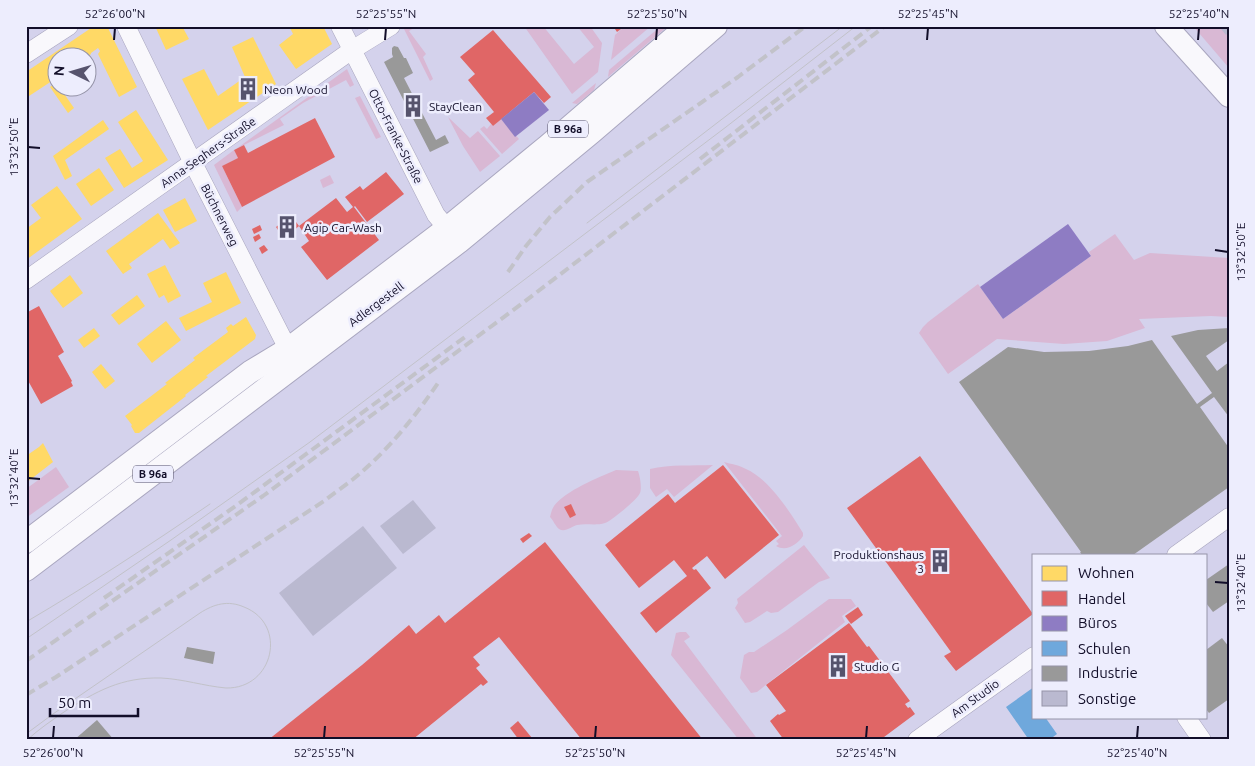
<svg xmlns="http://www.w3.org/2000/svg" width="1255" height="766" font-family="Ubuntu,sans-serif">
<rect width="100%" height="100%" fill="#d4d2ec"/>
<!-- green -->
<g fill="#d9b8d4">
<path d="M408,26H413L414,28L409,31L426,54L423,57L433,79L430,81L404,29Z"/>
<path d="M524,26H543L574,64L594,47L577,26H590L602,43L598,72L572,94Z"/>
<path d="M625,26H651L611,60L615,35Z"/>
<path d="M661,26H668L608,77L609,70Z"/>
<path d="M1193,26H1229V68Z"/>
<path d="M347,69L354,85L350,87L346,80L303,103L280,119L284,125L236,149Z"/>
<path d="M596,83L594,90L577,104L572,103Z"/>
<path d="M360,96L381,137L376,139L355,98Z"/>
<path d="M448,117L470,138L478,131L500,156L480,172L463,146Z"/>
<path d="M501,119L519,139L502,154L480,129L484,126L487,129L491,124L493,126Z"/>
<path d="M234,150L238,158L222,166L242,207L237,212L214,165Z"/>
<path d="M330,175L334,183L323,188L320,180Z"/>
<path d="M1115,234L1134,260L1150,253L1229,258V317L1211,316L1139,319L1145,328L1107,341L1064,344L997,339L948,374L919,333L923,327L928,322L978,284L1003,319L1091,256L1089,252Z"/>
<path d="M724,462C731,464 739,465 746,469C769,479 790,512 803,533V536C797,545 786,552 776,546L779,544L776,541L782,536Z"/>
<path d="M713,465L674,497L667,489L656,497L650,488V469C670,464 693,466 713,465Z"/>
<path d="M56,467L69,487L26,518V489Z"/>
<path d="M616,470L638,471C640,476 642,488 640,493C638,499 610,522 605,523C596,526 586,523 577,525C572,526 565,533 559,529C556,527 553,520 550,517C551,513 552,509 554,506C565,491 599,477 616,470Z"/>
<path d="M804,545L830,578L819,582L778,612L771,613L767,611L750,622L745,623L735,608L738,603L737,599Z"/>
<path d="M829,599H851L856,606L842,616L845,622L757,692L751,693L740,678L744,655L749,652H754L787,630Z"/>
<path d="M680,632H686L690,637L684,641L758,740H739L671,655L676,633Z"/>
</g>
<!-- homes -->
<g fill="#ffd966">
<path d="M94,26H107L137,87L119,97L98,54L100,51L98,48L91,53V54L86,58H58V77L26,98V72Z"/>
<path d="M155,26H182L189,39L166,50Z"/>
<path d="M289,26H323L332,44L296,69L279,45L293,34Z"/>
<path d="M253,37L276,84L208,130L182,79L204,69L218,96L245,77L232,47Z"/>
<path d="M58,81V88H60L74,108L68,113L50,87Z"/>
<path d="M136,110L168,160L124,188L105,158L120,149L132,168L143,161L118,122Z"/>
<path d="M103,120L109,129L65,160L72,176L65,180L53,156Z"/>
<path d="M99,168L114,190L91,206L76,184Z"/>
<path d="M57,186L82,219L26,260V229L41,218L31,205Z"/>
<path d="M185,198L197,221L175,232L163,210Z"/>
<path d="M158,213L180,243L170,249L163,239L129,264L132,268L123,274L106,251Z"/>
<path d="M165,265L181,296L168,303L164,295L159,298L147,274Z"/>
<path d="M226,272L241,303L186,331L179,318L212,302L203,283Z"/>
<path d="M70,275L83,293L63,308L50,291Z"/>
<path d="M137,295L145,306L119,325L111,315Z"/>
<path d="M246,317L256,335L255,339L206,376L208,377L185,395L186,396L139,433H135L131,426L132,425L125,416L167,384L165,383L195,360L193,358L228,332L226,328L231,324L233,326Z"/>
<path d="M166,321L181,340L152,363L137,344Z"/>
<path d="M94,328L100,336L84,348L78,340Z"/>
<path d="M101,364L115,381L105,389L92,372Z"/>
<path d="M43,443L53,462L26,483V456L39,447Z"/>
</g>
<!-- shops -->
<g fill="#e06666">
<path d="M613,26H625L617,32Z"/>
<path d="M493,30L551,97L544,103L534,92L493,126L486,118L494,112L468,80L475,74L460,57Z"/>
<path d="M315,118L335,157L242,207L222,166L238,158L234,150L244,145L248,153Z"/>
<path d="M386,172L404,194L367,222L355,206L354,207L379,240L327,280L301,247L309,241L299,226L284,239L276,227L291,215L299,226L336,198L347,212L353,207L345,197L360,186L363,190Z"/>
<path d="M260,225L262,230L254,234L252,229Z"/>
<path d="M259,234L261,238L255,242L253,237Z"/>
<path d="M264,245L268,250L262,254L259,248Z"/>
<path d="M39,306L64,352L58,356L72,381L71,382L73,386L41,404L26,377V313Z"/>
<path d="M920,456L1033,614L956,671L944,656L951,652L847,508Z"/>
<path d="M723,465L779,535L725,579L707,556L692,568L694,570L696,569L711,588L656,633L640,613L687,576L674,560L639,588L605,545L668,494L675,503Z"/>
<path d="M571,504L576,515L570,518L564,507Z"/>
<path d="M529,533L532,536L523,543L520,539Z"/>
<path d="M545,542L703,740H582L499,637L473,657L480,665L476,668L488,682L483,686L481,684L412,740H268L362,665L409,625L416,634L439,615L445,623Z"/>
<path d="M858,607L863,615L851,624L845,616Z"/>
<path d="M849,623L867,647L869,646L910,701L905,704L908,708L910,707L915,714L880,740H784L770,721L778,714L779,715L786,711L766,685Z"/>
<path d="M518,721L532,738L530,740H519L510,728Z"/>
</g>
<!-- offices -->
<g fill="#8e7cc3">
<path d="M534,92L549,110L515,137L501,119Z"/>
<path d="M1068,224L1091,256L1003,319L980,287Z"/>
</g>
<!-- schools -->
<path fill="#6fa8dc" d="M1034,687V717H1045L1057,734L1049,740H1029L1006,707Z"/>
<!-- industry -->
<g fill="#999">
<path d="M394,46L398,47L404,58H406L413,73L404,78L436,140L445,135L449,143L430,152L384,62L393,57L392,54V48Z"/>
<path d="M1229,328V340L1206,356L1217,371L1229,362V417L1214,397L1200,407L1229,448V487L1133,555H1082L1080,552H1081L959,382L1008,347L1044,352L1089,351L1128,346L1152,340L1197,404L1212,393L1171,336L1198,330Z"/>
<path d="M1229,564V601L1213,612L1206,603V580Z"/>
<path d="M1222,638L1229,647V699L1209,713L1206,709V650Z"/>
<path d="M187,647L215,652L213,664L184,658Z"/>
<path d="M97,720L114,740H74Z"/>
</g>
<!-- building -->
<g fill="#bab9d0">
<path d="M1224,26H1229V32L1226,35L1221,29Z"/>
<path d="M413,500L436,528L403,554L380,526Z"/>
<path d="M363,526L397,568L313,636L279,593Z"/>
</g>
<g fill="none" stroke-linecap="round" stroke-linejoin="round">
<defs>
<g id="minor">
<path d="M126,26L193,163L288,349"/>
<path d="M340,26L436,215L447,228"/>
<path d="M26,54L69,26"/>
<path d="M26,280L352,50L391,26"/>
<path d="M1176,555L1229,517"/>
<path d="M1186,717L1202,740"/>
<path d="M917,740L1034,656"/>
</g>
<g id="major">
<path d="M1166,26L1229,96"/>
<path d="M26,542L250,372L288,349L447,228L546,147L687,26"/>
<path d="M26,570L459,242L591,133L716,26"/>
</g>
</defs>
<!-- minor casing -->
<use href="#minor" stroke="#a9a6bf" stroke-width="19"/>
<!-- major casing -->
<use href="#major" stroke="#a9a6bf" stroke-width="24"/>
<!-- minor -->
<use href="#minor" stroke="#f9f8fc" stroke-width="18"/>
<!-- major -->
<use href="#major" stroke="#f9f8fc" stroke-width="22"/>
<!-- tram -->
<g stroke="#c2c2c9" stroke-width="1">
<path d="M587,223L843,26"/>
<path d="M26,622C89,585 150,545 210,504"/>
<path d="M26,639L171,540L310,442L726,127L856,26"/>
<path d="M26,734L53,714L200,613C214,604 228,600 244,607C288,624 274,689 226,688C204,686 183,679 161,678C122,677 96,691 64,712C51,721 39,729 27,740"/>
</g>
<!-- rail -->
<g stroke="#c2c2c9" stroke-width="4" stroke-dasharray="10 5" stroke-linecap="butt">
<path d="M700,159L872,26"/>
<path d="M508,272L526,246L550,217L587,182L738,77L806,26"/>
<path d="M104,598L237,505L465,337"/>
<path d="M26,661L263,496L524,302L885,26"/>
<path d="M26,695L56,677L324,501C333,494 343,487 352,480C387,452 415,417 440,380"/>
</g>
</g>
<!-- ticks -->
<path fill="none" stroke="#120e29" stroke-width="2" d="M114,40L115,28M385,40L386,28M656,40L657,28M927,40L928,28M1198,40L1199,28M28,147L40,148M1215,250L1228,252M28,478L40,479M1215,582L1228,583M53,738L54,726M324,738L325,726M595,738L596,726M866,738L867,726M1137,738L1138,726"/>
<!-- icons -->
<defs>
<symbol id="building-bare" viewBox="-9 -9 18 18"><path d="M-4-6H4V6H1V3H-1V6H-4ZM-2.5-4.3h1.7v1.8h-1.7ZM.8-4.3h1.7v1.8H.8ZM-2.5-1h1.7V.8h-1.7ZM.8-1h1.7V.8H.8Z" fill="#56536d" stroke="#ededfd" stroke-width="2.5" paint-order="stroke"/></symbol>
</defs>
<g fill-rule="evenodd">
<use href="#building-bare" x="232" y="73" width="32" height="32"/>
<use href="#building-bare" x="397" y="90" width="32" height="32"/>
<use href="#building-bare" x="271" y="211" width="32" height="32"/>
<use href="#building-bare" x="924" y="545" width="32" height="32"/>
<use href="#building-bare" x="822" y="650" width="32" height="32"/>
</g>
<g text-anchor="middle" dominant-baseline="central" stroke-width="5" stroke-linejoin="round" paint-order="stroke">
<!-- shield labels -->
<g fill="#ededfd" stroke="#545169" stroke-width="1">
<rect x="548" y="120.5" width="40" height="17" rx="4"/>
<rect x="133" y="465.5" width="40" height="17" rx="4"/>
</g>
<g font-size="11" font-weight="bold" fill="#120e29">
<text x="568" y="129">B 96a</text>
<text x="153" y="474">B 96a</text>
</g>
<!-- poi labels -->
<g font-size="12" fill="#120e29" stroke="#ededfd" text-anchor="start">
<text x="264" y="89">Neon Wood</text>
<text x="429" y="106">StayClean</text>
<text x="304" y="227">Agip Car-Wash</text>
<text x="924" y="554" text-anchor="end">Produktionshaus<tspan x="924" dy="14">3</tspan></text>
<text x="854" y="666">Studio G</text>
</g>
<!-- street labels -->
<g font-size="12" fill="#120e29" stroke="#ededfd">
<text transform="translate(396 136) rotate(63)">Otto-Franke-Straße</text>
<text transform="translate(208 152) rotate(-35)">Anna-Seghers-Straße</text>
<text transform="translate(220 215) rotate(63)">Büchnerweg</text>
<text transform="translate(376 304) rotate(-37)">Adlergestell</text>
<text transform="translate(975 698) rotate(-36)">Am Studio</text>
</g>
</g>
<!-- border -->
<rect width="1255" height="766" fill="none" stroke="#ededfd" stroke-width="55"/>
<!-- legend -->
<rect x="1032" y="554" width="175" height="165" fill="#ededfd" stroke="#9594a8"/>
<rect x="1042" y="566" width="25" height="15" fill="#ffd966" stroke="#9594a8"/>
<text x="1078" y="578" font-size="15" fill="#120e29">Wohnen</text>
<rect x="1042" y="591" width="25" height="15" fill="#e06666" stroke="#9594a8"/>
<text x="1078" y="604" font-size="15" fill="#120e29">Handel</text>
<rect x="1042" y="616" width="25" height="15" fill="#8e7cc3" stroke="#9594a8"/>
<text x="1078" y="628" font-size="15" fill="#120e29">Büros</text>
<rect x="1042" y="641" width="25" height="15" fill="#6fa8dc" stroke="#9594a8"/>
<text x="1078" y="654" font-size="15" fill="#120e29">Schulen</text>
<rect x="1042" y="666" width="25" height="15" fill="#999999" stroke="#9594a8"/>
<text x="1078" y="678" font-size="15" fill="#120e29">Industrie</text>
<rect x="1042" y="691" width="25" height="15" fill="#bab9d0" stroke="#9594a8"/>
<text x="1078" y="704" font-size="15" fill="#120e29">Sonstige</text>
<!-- north arrow -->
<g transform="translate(72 72) rotate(275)"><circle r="24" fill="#ededfd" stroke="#9594a8"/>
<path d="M0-4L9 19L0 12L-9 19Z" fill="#56536d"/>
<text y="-8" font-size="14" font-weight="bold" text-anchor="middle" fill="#120e29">N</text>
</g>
<!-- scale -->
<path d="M50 708v8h88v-8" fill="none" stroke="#120e29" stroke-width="2.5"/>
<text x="58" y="708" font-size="15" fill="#120e29" stroke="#ededfd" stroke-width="4" paint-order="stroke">50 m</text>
<rect x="28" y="28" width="1200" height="710" fill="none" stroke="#120e29" stroke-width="2"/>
<g font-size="12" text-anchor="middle" fill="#120e29">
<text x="115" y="18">52°26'00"N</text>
<text x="386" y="18">52°25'55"N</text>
<text x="657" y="18">52°25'50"N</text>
<text x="928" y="18">52°25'45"N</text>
<text x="1199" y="18">52°25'40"N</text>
<text transform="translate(14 147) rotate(-90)" y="4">13°32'50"E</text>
<text transform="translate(1241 252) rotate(-90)" y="4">13°32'50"E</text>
<text transform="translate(14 478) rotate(-90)" y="4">13°32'40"E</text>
<text transform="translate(1241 583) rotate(-90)" y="4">13°32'40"E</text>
<text x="53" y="757">52°26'00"N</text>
<text x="324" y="757">52°25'55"N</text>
<text x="595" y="757">52°25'50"N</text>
<text x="866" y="757">52°25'45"N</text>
<text x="1137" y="757">52°25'40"N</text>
</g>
</svg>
